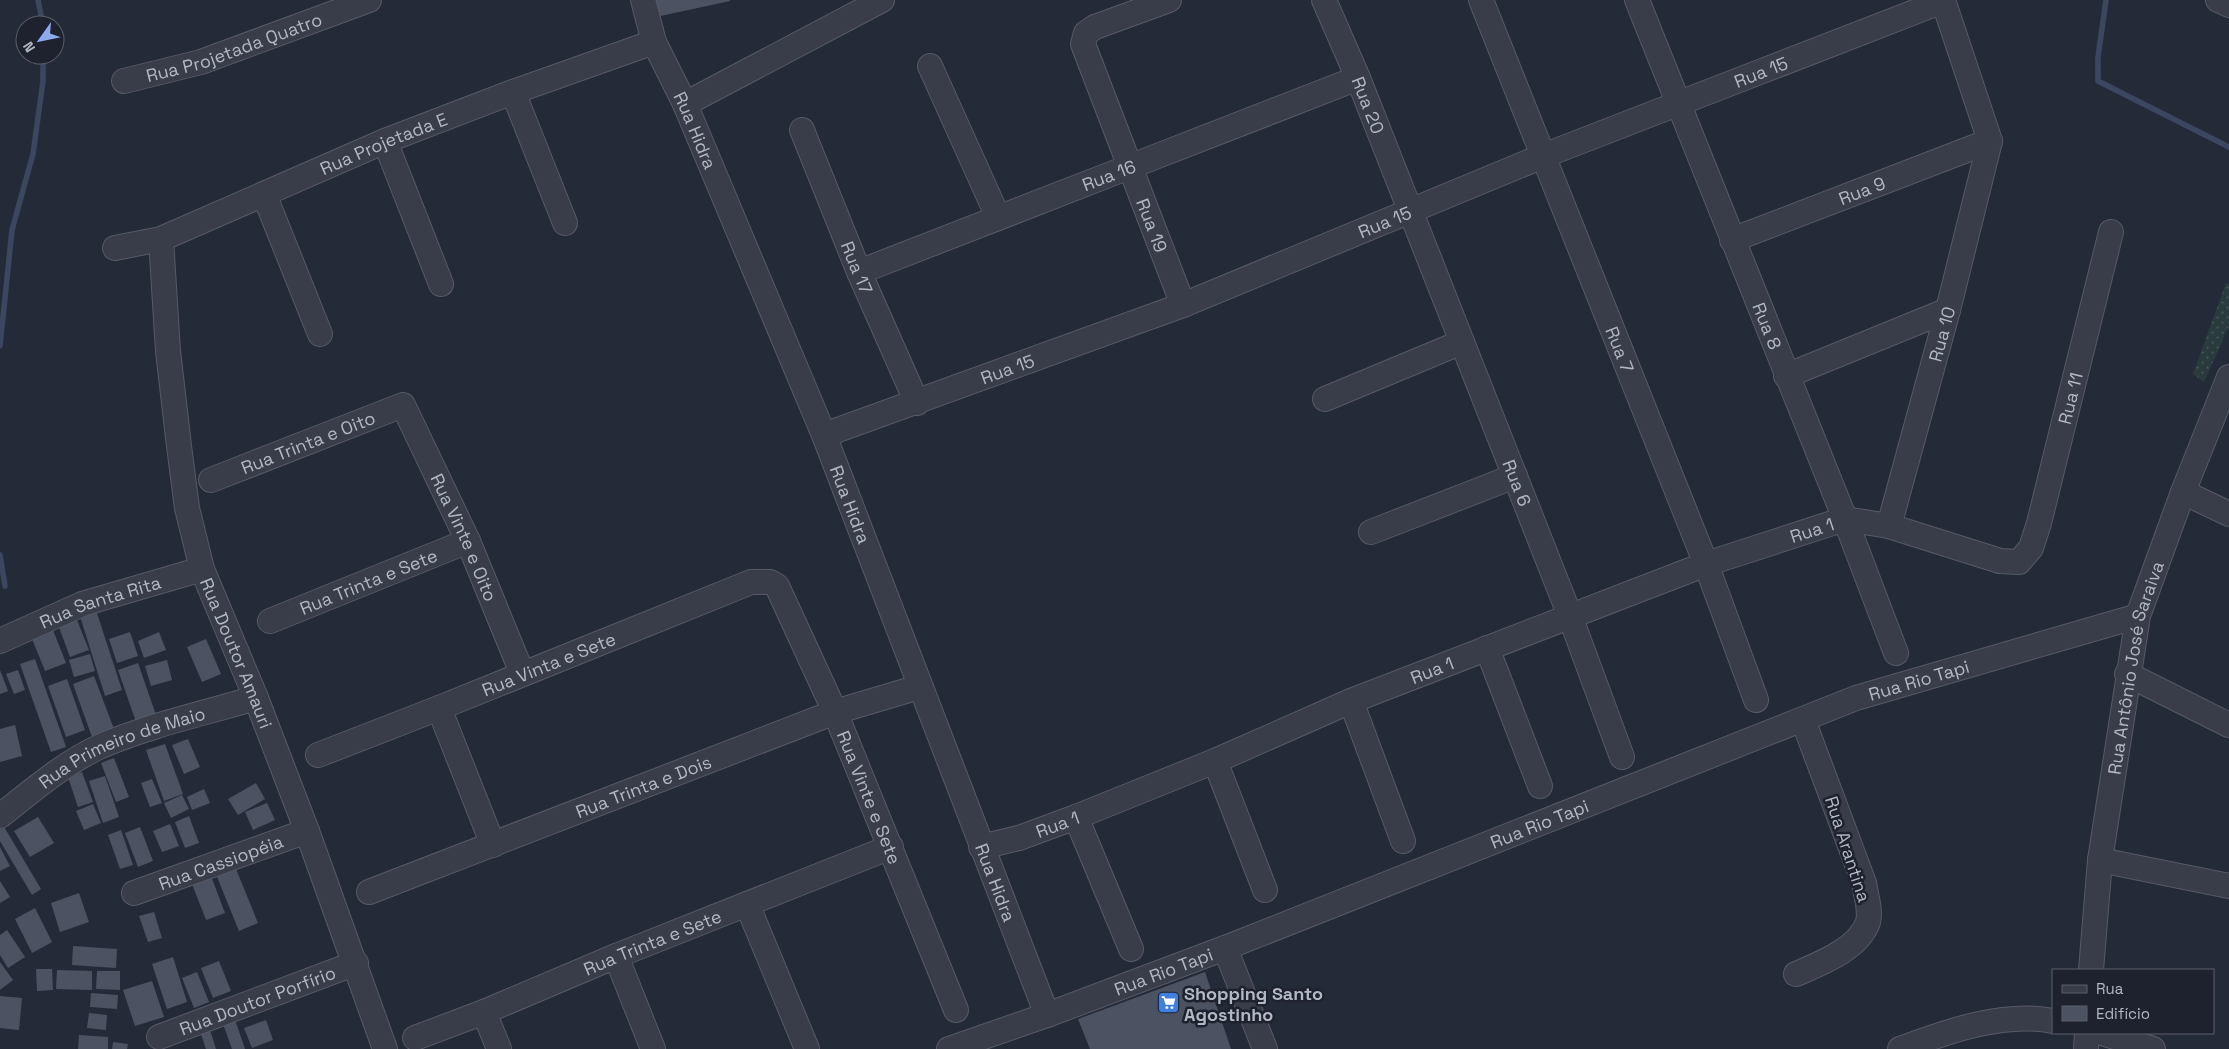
<svg xmlns="http://www.w3.org/2000/svg" width="2229" height="1049" font-family="'Space Grotesk',sans-serif">
<defs>
<pattern id="green-dots" width="8" height="8" patternUnits="userSpaceOnUse" patternTransform="scale(1.25)"><rect width="8" height="8" fill="#2a3b3d"/><path d="M2 2h.1M6 6h.1" fill="none" stroke="#465558" stroke-width="1.8" stroke-linecap="round"/></pattern>
</defs>
<rect width="100%" height="100%" fill="#242b38"/>
<!-- green -->
<path fill="url(#green-dots)" d="M2226,283L2229,284V326L2204,382L2193,374Z"/>
<g fill="none" stroke-linecap="round" stroke-linejoin="round">
<!-- stream -->
<g stroke="#3b4760" stroke-width="5.5">
<path d="M38,0L43,25"/>
<path d="M2106,0L2098,57V81L2229,147"/>
<path d="M0,346L12,230L33,154L43,81V55"/>
<path d="M0,555L5,586"/>
</g>
</g>
<!-- building -->
<g fill="#4b5262">
<path d="M652,0H730V1L656,17Z"/>
<path d="M94,604L122,690L105,696L78,610Z"/>
<path d="M75,615L89,650L70,657L57,622Z"/>
<path d="M51,625L66,663L45,671L30,634Z"/>
<path d="M130,632L138,656L117,663L109,639Z"/>
<path d="M159,632L166,650L144,658L138,641Z"/>
<path d="M206,639L221,674L202,682L187,647Z"/>
<path d="M90,654L95,671L74,677L69,660Z"/>
<path d="M35,659L66,747L51,752L20,664Z"/>
<path d="M167,660L172,680L151,686L145,666Z"/>
<path d="M138,663L156,715L136,722L118,670Z"/>
<path d="M0,670L8,691L0,694Z"/>
<path d="M18,670L25,690L14,694L6,674Z"/>
<path d="M94,676L114,729L92,737L73,684Z"/>
<path d="M67,679L85,730L66,737L48,686Z"/>
<path d="M15,725L22,756L0,762V729Z"/>
<path d="M188,739L200,767L184,774L172,745Z"/>
<path d="M165,744L183,794L164,801L146,750Z"/>
<path d="M114,758L129,797L116,802L101,763Z"/>
<path d="M82,772L93,802L78,807L68,777Z"/>
<path d="M105,776L119,817L103,823L89,781Z"/>
<path d="M152,779L162,803L150,807L141,783Z"/>
<path d="M256,783L265,799L238,815L228,799Z"/>
<path d="M204,789L210,803L192,810L187,797Z"/>
<path d="M182,795L189,809L171,818L164,803Z"/>
<path d="M267,803L275,820L253,830L245,812Z"/>
<path d="M93,804L101,823L84,830L76,811Z"/>
<path d="M189,816L199,843L185,848L175,822Z"/>
<path d="M38,817L54,843L30,857L14,831Z"/>
<path d="M0,820L41,889L32,895L0,841Z"/>
<path d="M170,824L179,846L162,852L153,831Z"/>
<path d="M140,827L153,861L138,867L125,833Z"/>
<path d="M121,830L133,865L120,869L108,835Z"/>
<path d="M0,847L10,866L0,871Z"/>
<path d="M234,864L258,923L239,931L215,872Z"/>
<path d="M211,876L225,913L206,920L192,884Z"/>
<path d="M0,881L10,897L0,903Z"/>
<path d="M79,893L89,922L60,932L51,903Z"/>
<path d="M35,908L52,942L32,953L15,919Z"/>
<path d="M154,912L162,938L148,942L139,916Z"/>
<path d="M7,930L25,957L8,968L0,955V935Z"/>
<path d="M73,946L117,949L116,968L72,965Z"/>
<path d="M173,957L187,1002L167,1009L152,964Z"/>
<path d="M219,961L231,991L213,998L201,968Z"/>
<path d="M0,962L13,980L0,990Z"/>
<path d="M36,969H52L53,990L37,991Z"/>
<path d="M57,970L92,971V990L56,989Z"/>
<path d="M97,971H120V990L96,989Z"/>
<path d="M197,972L209,1002L194,1008L182,978Z"/>
<path d="M1205,972L1231,1049H1090L1078,1019Z"/>
<path d="M152,981L164,1017L135,1026L123,990Z"/>
<path d="M91,993L118,995L117,1009L90,1007Z"/>
<path d="M0,996L22,998L19,1030L0,1028Z"/>
<path d="M89,1013L107,1015L106,1030L87,1028Z"/>
<path d="M234,1017L245,1049H232L222,1021Z"/>
<path d="M266,1020L273,1040L252,1048L244,1028Z"/>
<path d="M210,1030L216,1049H206L201,1034Z"/>
<path d="M79,1035L108,1037V1049H78Z"/>
<path d="M113,1042L128,1044L127,1049H112Z"/>
</g>
<g fill="none" stroke-linecap="round" stroke-linejoin="round">
<defs>
<g id="street">
<path id="s1" d="M643,0L654,42L685,104L824,435L1047,1015"/>
<path id="s2" d="M1169,0L1095,27L1086,33L1083,44L1183,305"/>
<path id="s3" d="M1324,0L1358,78L1570,616L1622,757"/>
<path id="s4" d="M1481,0L1706,564L1756,700"/>
<path id="s5" d="M1637,0L1845,519L1896,653"/>
<path d="M1943,0L1990,141"/>
<path d="M2218,0L2229,5"/>
<path d="M930,66L998,217"/>
<path id="s6" d="M124,81L201,62L369,0"/>
<path d="M513,92L565,223"/>
<path d="M685,104L882,0"/>
<path id="s7" d="M802,130L859,272L917,403"/>
<path d="M385,141L441,284"/>
<path d="M264,194L320,334"/>
<path id="s8" d="M161,239L168,351L179,446L187,508L202,569L256,698L307,831L385,1049"/>
<path id="s9" d="M1732,240L1990,141"/>
<path id="s10" d="M115,248L161,239L385,141L513,92L654,42"/>
<path id="s11" d="M859,272C1025,206 1192,144 1358,78"/>
<path d="M1786,376L1948,310"/>
<path d="M1325,399L1462,342"/>
<path id="s12" d="M824,435L1183,305L1543,156L1943,1"/>
<path id="s13" d="M211,480L403,405L468,541L522,673"/>
<path d="M2183,492L2229,514"/>
<path id="s14" d="M1889,526L1948,310L1990,141"/>
<path d="M1371,532L1515,476"/>
<path id="s15" d="M270,621L468,541"/>
<path id="s16" d="M0,641L82,604L202,569"/>
<path d="M1487,648L1540,786"/>
<path d="M2127,674L2229,725"/>
<path d="M1351,701L1403,841"/>
<path d="M439,708L493,845"/>
<path id="s17" d="M318,755L439,708L751,582H770L777,586L835,712L956,1010"/>
<path d="M1215,761L1265,890"/>
<path id="s18" d="M0,816C32,791 64,763 101,746C150,725 205,713 256,698"/>
<path d="M1076,817L1131,949"/>
<path id="s19" d="M981,847L1019,838L1076,817L1215,761L1351,701L1706,564L1845,519L1889,526L2000,561L2019,562L2031,548L2039,523L2111,232"/>
<path d="M2100,860L2229,886"/>
<path id="s20" d="M369,892L835,712L919,687"/>
<path id="s21" d="M134,893L307,831"/>
<path d="M747,904L807,1049"/>
<path d="M1225,948L1265,1049"/>
<path d="M616,956L653,1049"/>
<path id="s22" d="M2091,970L2100,860L2138,616L2183,492L2229,377"/>
<path d="M1796,974C1819,964 1859,949 1868,922C1871,910 1866,896 1864,883L1803,720"/>
<path d="M484,1012L499,1049"/>
<path d="M2102,1033L2153,1049"/>
<path id="s23" d="M159,1037L356,963"/>
<path id="s24" d="M415,1038L484,1012L616,956L891,847"/>
<path id="s25" d="M949,1049L1047,1015L1225,948L1856,698L2138,616"/>
<path d="M1900,1049C1946,1032 2003,1011 2053,1021"/>
<path d="M2086,1049L2087,1033"/>
</g>
</defs>
<!-- street casing -->
<use href="#street" stroke="#565b67" stroke-width="26"/>
<!-- street -->
<use href="#street" stroke="#383d49" stroke-width="24"/>
</g>
<!-- icons -->
<defs>
<symbol id="supermarket-square" viewBox="-11 -11 22 22"><rect x="-9" y="-9" width="18" height="18" rx="4" fill="#3f7fe0" stroke="#1d222e"/><path d="M-6-5.5h2.5l.6 2H6L4.5 2H-2.5L-4.4-4H-6ZM-1.5 3.2a1.3 1.3 0 1 0 .1 0ZM3 3.2a1.3 1.3 0 1 0 .1 0Z" fill="#fff"/></symbol>
</defs>
<g fill-rule="evenodd">
<use href="#supermarket-square" x="1156" y="990" width="25" height="25"/>
</g>
<g text-anchor="middle" dominant-baseline="central" stroke-width="5" stroke-linejoin="round" paint-order="stroke">
<!-- street labels -->
<g font-size="18" fill="#b3b8c5" stroke="#1d222e">
<text stroke="none"><textPath href="#s6" startOffset="115">Rua Projetada Quatro</textPath></text>
<text stroke="none"><textPath href="#s12" startOffset="1005">Rua 15</textPath></text>
<text stroke="none"><textPath href="#s3" startOffset="114">Rua 20</textPath></text>
<text stroke="none"><textPath href="#s1" startOffset="141">Rua Hidra</textPath></text>
<text stroke="none"><textPath href="#s10" startOffset="289">Rua Projetada E</textPath></text>
<text stroke="none"><textPath href="#s11" startOffset="268">Rua 16</textPath></text>
<text stroke="none"><textPath href="#s9" startOffset="139">Rua 9</textPath></text>
<text stroke="none"><textPath href="#s12" startOffset="600">Rua 15</textPath></text>
<text stroke="none"><textPath href="#s2" startOffset="295">Rua 19</textPath></text>
<text stroke="none"><textPath href="#s7" startOffset="148">Rua 17</textPath></text>
<text stroke="none"><textPath href="#s5" startOffset="351">Rua 8</textPath></text>
<text stroke="none"><textPath href="#s14" startOffset="199">Rua 10</textPath></text>
<text stroke="none"><textPath href="#s4" startOffset="376">Rua 7</textPath></text>
<text stroke="none"><textPath href="#s12" startOffset="195">Rua 15</textPath></text>
<text stroke="none"><textPath href="#s19" startOffset="1278">Rua 11</textPath></text>
<text stroke="none"><textPath href="#s13" startOffset="104">Rua Trinta e Oito</textPath></text>
<text stroke="none"><textPath href="#s3" startOffset="520">Rua 6</textPath></text>
<text stroke="none"><textPath href="#s1" startOffset="546">Rua Hidra</textPath></text>
<text stroke="none"><textPath href="#s19" startOffset="890">Rua 1</textPath></text>
<text stroke="none"><textPath href="#s13" startOffset="352">Rua Vinte e Oito</textPath></text>
<text stroke="none"><textPath href="#s15" startOffset="106">Rua Trinta e Sete</textPath></text>
<text stroke="none"><textPath href="#s16" startOffset="108">Rua Santa Rita</textPath></text>
<text stroke="none"><textPath href="#s8" startOffset="424">Rua Doutor Amauri</textPath></text>
<text stroke="none"><textPath href="#s17" startOffset="248">Rua Vinta e Sete</textPath></text>
<text stroke="none"><textPath href="#s22" startOffset="306">Rua Antônio José Saraiva</textPath></text>
<text stroke="none"><textPath href="#s19" startOffset="485">Rua 1</textPath></text>
<text stroke="none"><textPath href="#s25" startOffset="1038">Rua Rio Tapi</textPath></text>
<text stroke="none"><textPath href="#s18" startOffset="142">Rua Primeiro de Maio</textPath></text>
<text stroke="none"><textPath href="#s20" startOffset="294">Rua Trinta e Dois</textPath></text>
<text stroke="none"><textPath href="#s17" startOffset="724">Rua Vinte e Sete</textPath></text>
<text stroke="none"><textPath href="#s25" startOffset="632">Rua Rio Tapi</textPath></text>
<text stroke="none"><textPath href="#s19" startOffset="80">Rua 1</textPath></text>
<text transform="translate(1848 849) rotate(72)">Rua Arantina</text>
<text stroke="none"><textPath href="#s21" startOffset="92">Rua Cassiopéia</textPath></text>
<text stroke="none"><textPath href="#s1" startOffset="951">Rua Hidra</textPath></text>
<text stroke="none"><textPath href="#s24" startOffset="256">Rua Trinta e Sete</textPath></text>
<text stroke="none"><textPath href="#s25" startOffset="228">Rua Rio Tapi</textPath></text>
<text stroke="none"><textPath href="#s23" startOffset="105">Rua Doutor Porfírio</textPath></text>
</g>
<!-- poi labels -->
<g font-size="18" font-weight="bold" fill="#b3b8c5" stroke="#1d222e" text-anchor="start">
<text x="1184" y="993">Shopping Santo<tspan x="1184" dy="21">Agostinho</tspan></text>
</g>
</g>
<!-- legend -->
<rect x="2052" y="969" width="162" height="65" fill="#1d222e" stroke="#595e6a"/>
<rect x="2062" y="985" width="25" height="8" fill="#383d49" stroke="#595e6a"/>
<text x="2096" y="994" font-size="15" fill="#b3b8c5">Rua</text>
<rect x="2062" y="1006" width="25" height="15" fill="#4b5262" stroke="#595e6a"/>
<text x="2096" y="1019" font-size="15" fill="#b3b8c5">Edifício</text>
<!-- north arrow -->
<g transform="translate(40 40) rotate(237)"><circle r="24" fill="#1d222e" stroke="#595e6a"/>
<path d="M0-4L9 19L0 12L-9 19Z" fill="#8fa9ed"/>
<text y="-8" font-size="14" font-weight="bold" text-anchor="middle" fill="#b3b8c5">N</text>
</g>
</svg>
